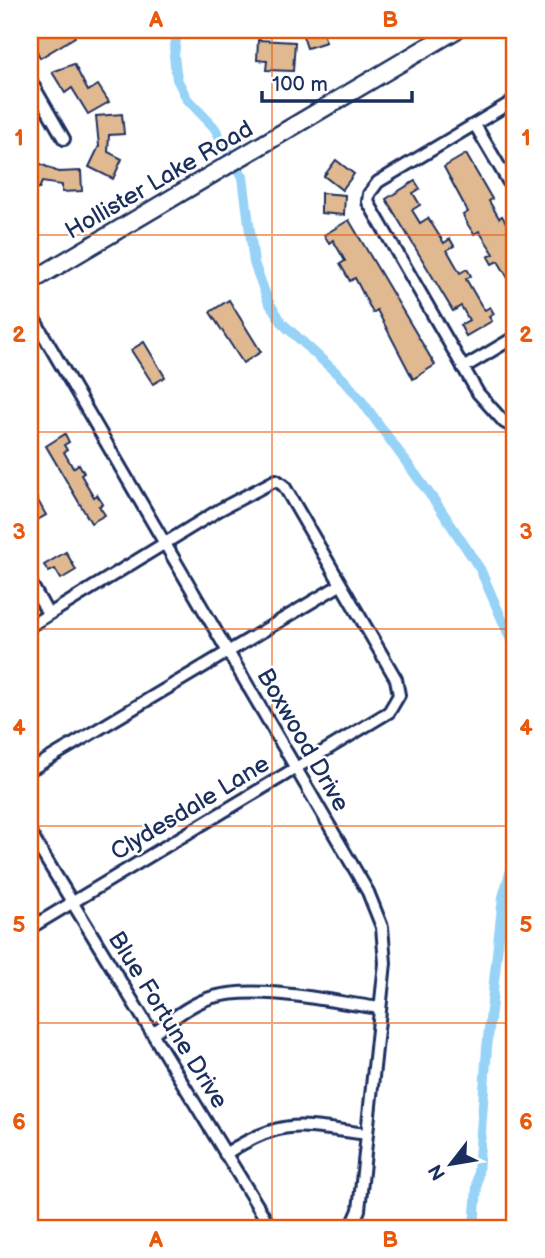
<svg xmlns="http://www.w3.org/2000/svg" width="545" height="1258" font-family="'Balsamiq Sans',sans-serif">
<rect width="100%" height="100%" fill="#fff"/>
<filter id="ink" filterUnits="userSpaceOnUse"><feTurbulence type="fractalNoise" baseFrequency=".0143" numOctaves="2"/><feDisplacementMap in="SourceGraphic" scale="14" xChannelSelector="R" yChannelSelector="G"/><feConvolveMatrix kernelMatrix="1 2 1 2 8 2 1 2 1" color-interpolation-filters="sRGB"/></filter>
<g filter="url(#ink)">
<g fill="none" stroke-linecap="round" stroke-linejoin="round">
<!-- canal -->
<g stroke="#96d3f7" stroke-width="10">
<path d="M177,30L174,56L177,79L187,99L214,127L243,177L254,263L268,301L283,324L344,380L361,400L439,507L480,569L515,649"/>
<path d="M474,1228L487,1048L503,897L515,856"/>
</g>
</g>
<!-- building -->
<g fill="#e1b991" stroke="#1b2f5e" stroke-width="2">
<path d="M41,30H71L75,37L40,58L30,36Z"/>
<path d="M301,30H322L326,42L307,48Z"/>
<path d="M258,40L295,42L293,71L266,70L267,61L257,60Z"/>
<path d="M74,64L88,91L98,85L109,102L88,114L72,88L65,93L52,72Z"/>
<path d="M122,114L124,134L109,135L108,152L122,159L113,179L89,167L99,146L96,116Z"/>
<path d="M466,154L492,199L489,201L499,218L502,216L515,237V290L498,261L492,264L488,257L494,254L479,231L474,234L468,225L463,215L468,212L444,167Z"/>
<path d="M30,159L58,172L81,171L82,191L62,192V185L42,182L39,189L30,185Z"/>
<path d="M336,160L354,174L342,190L324,176Z"/>
<path d="M415,181L420,189L413,193L420,205L412,210L420,223L428,218L444,243L450,239L454,246L447,250L460,273L467,269L471,276L466,279L481,305L485,310L490,307L494,314L489,317L492,321L466,336L460,325L469,320L461,306L453,311L386,199Z"/>
<path d="M321,193L345,195L344,215L321,213Z"/>
<path d="M349,220L435,365L413,379L377,310L373,313L355,278L350,281L340,264L345,261L333,240L329,243L324,235Z"/>
<path d="M229,300L261,352L243,363L210,312Z"/>
<path d="M144,342L165,377L153,384L131,350Z"/>
<path d="M65,434L69,442L64,445L67,450L64,452L73,468L79,464L84,473L81,475L94,497L97,495L103,504L99,506L105,515L91,523L46,446Z"/>
<path d="M36,497L46,515L30,524V500Z"/>
<path d="M66,552L76,570L61,579L55,569L49,572L44,565Z"/>
</g>
<g fill="none" stroke-linecap="round" stroke-linejoin="round">
<defs>
<g id="street">
<path d="M30,80L64,139"/>
<path d="M515,100L378,182L369,194L368,202L478,393L504,422L515,428"/>
<path d="M475,125L515,193"/>
<path d="M30,312L368,892L382,927L385,963L359,1210L351,1228"/>
<path d="M463,368L515,337"/>
<path d="M30,582L48,614"/>
<path d="M30,626L219,510L276,480L284,486L396,679L399,695L389,712L30,928"/>
<path d="M30,770L340,585"/>
<path d="M30,833L271,1228"/>
<path d="M153,1033C171,1020 191,1003 213,997C260,984 331,1002 380,1008"/>
<path d="M225,1154C285,1116 301,1126 367,1134"/>
</g>
<path id="secondary" d="M30,282L456,30"/>
</defs>
<!-- street casing -->
<use href="#street" stroke="#1b2f5e" stroke-width="16"/>
<!-- secondary casing -->
<use href="#secondary" stroke="#1b2f5e" stroke-width="21"/>
<!-- street -->
<use href="#street" stroke="#fff" stroke-width="10"/>
<!-- secondary -->
<use href="#secondary" stroke="#fff" stroke-width="16"/>
</g>
</g>
<!-- grid -->
<path fill="none" stroke="#e8590c" stroke-width="2" stroke-opacity="0.55" d="M272,30V1228M30,235H515M30,432H515M30,629H515M30,826H515M30,1023H515"/>
<g text-anchor="middle" dominant-baseline="central" stroke-width="5" stroke-linejoin="round" paint-order="stroke">
<!-- street labels -->
<g font-size="24" fill="#1b2f5e" stroke="#fff">
<text transform="translate(159 180) rotate(-30)">Hollister Lake Road</text>
<text transform="translate(303 740) rotate(60)">Boxwood Drive</text>
<text transform="translate(190 808) rotate(-31)">Clydesdale Lane</text>
<text transform="translate(168 1020) rotate(58)">Blue Fortune Drive</text>
</g>
</g>
<!-- margin -->
<rect width="545" height="1258" fill="none" stroke="#fff" stroke-width="77"/>
<!-- north arrow -->
<g transform="translate(451 1164) rotate(239)" stroke="#ffffff" stroke-width="5" paint-order="stroke">
<path d="M0-5L12 26L0 18L-12 26Z" fill="#1b2f5e"/>
<text y="-10" font-size="19" font-weight="bold" text-anchor="middle" fill="#1b2f5e">N</text>
</g>
<!-- scale -->
<path d="M262 91v10h150v-10" fill="none" stroke="#1b2f5e" stroke-width="3.5"/>
<text x="272" y="91" font-size="21" fill="#1b2f5e" stroke="#ffffff" stroke-width="5" paint-order="stroke">100 m</text>
<rect x="38" y="38" width="468" height="1182" fill="none" stroke="#e8590c" stroke-width="2.5"/>
<g font-size="23" text-anchor="middle" font-weight="bold" fill="#e8590c">
<text x="156" y="27">A</text>
<text x="390" y="27">B</text>
<text x="19" y="145">1</text>
<text x="526" y="145">1</text>
<text x="19" y="342">2</text>
<text x="526" y="342">2</text>
<text x="19" y="539">3</text>
<text x="526" y="539">3</text>
<text x="19" y="735">4</text>
<text x="526" y="735">4</text>
<text x="19" y="932">5</text>
<text x="526" y="932">5</text>
<text x="19" y="1129">6</text>
<text x="526" y="1129">6</text>
<text x="156" y="1247">A</text>
<text x="390" y="1247">B</text>
</g>
</svg>
